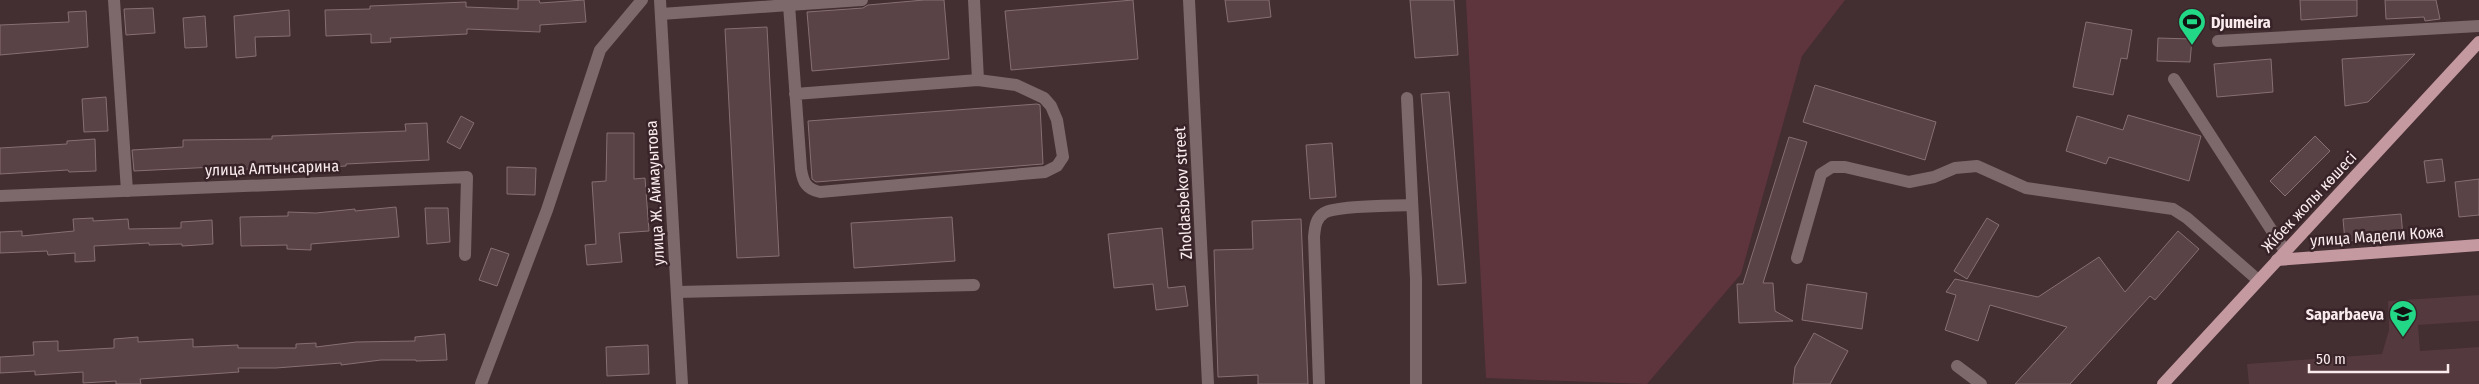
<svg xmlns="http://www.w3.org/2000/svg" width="2479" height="384" font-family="'Fira Sans Condensed',sans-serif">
<rect width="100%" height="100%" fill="#432e32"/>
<!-- built -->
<path fill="#54393e" d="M2479,295V321L2418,325L2420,351L2479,347V384H2249L2247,364L2382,354L2389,330L2388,301Z"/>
<!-- green -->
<path fill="#5e343d" d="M1466,0H1845L1802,56L1741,274L1647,384L1486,378Z"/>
<!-- building -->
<g fill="#594347" stroke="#876f73">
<path d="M518,0H539L540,3L584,0L586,22L540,25V32L467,29V34L390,38L391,42L371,43V34L326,36L325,10L370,9V6L466,2V7L518,9Z"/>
<path d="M924,0H944L949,59L812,71L807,12L863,8L868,5Z"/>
<path d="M1133,0L1138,59L1011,70L1005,11Z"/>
<path d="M1225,0H1269L1271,17L1228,22Z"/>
<path d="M1410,0H1454L1458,55L1415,58Z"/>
<path d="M2300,0H2357V16L2301,20Z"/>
<path d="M2385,0H2436L2440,19L2425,21L2424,17L2386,19Z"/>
<path d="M153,8L155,33L126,35L124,9Z"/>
<path d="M289,10L290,36L255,37L256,56L236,58L234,16Z"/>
<path d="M86,11L88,47L0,55V25L69,22L68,12Z"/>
<path d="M205,16L207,47L185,48L183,18Z"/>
<path d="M2086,22L2132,30L2127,59L2121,58L2113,95L2073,87Z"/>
<path d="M767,27L779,256L737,258L725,29Z"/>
<path d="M2158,38L2192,39L2190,62L2157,61Z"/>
<path d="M2415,54L2368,102L2345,106L2342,59Z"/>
<path d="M2271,59L2273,92L2217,97L2214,64Z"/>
<path d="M1815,85L1936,122L1925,160L1803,122Z"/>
<path d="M1449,92L1466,283L1438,285L1421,94Z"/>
<path d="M106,97L108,131L84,132L82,99Z"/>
<path d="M1037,104L1040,105L1043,164L816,182L812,179L808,121Z"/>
<path d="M2128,115L2201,136L2189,181L2109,157L2106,164L2066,151L2077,116L2123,130Z"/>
<path d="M461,116L474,123L460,149L447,142Z"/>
<path d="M427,123L429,160L346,164V166L313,168V164L235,170V166L134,171L132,150L183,147V140L272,139V136L406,131L405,124Z"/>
<path d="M607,133H634V179L645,178L649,231L619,233L622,262L587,265L585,245L596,244L592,182L606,181Z"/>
<path d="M2315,136L2330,151L2285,196L2270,181Z"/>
<path d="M1789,137L1807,142L1763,283H1773L1775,311L1793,321L1739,323L1737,284H1743Z"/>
<path d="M95,139L96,171L69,172L68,170L0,174V148L67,144V141Z"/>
<path d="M1332,143L1336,197L1310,199L1306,145Z"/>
<path d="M2442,159L2445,181L2427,183L2424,161Z"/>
<path d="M507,167L536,168L535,195L507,194Z"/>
<path d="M2479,179V215L2459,217L2455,182Z"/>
<path d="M396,207L399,237L311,244V250L287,249V245L241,246L240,217L288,216V212L316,213L355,209V211Z"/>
<path d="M425,208H448L450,242L427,244Z"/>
<path d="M2401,214L2403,236L2345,241L2343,219Z"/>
<path d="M952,217L955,261L854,268L851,223Z"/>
<path d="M93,218V221L128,219L129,229L181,228V222L212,220L213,244L182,246V244L149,245V243L94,246L95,261L75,262V253L48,255L47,251L0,253V232L22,231V236L74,231L73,219Z"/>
<path d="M1987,218L1999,225L1967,279L1954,271Z"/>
<path d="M1301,219L1308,384H1258V375L1218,377L1214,250L1253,249L1252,221Z"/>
<path d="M1162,228L1168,288L1185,286L1188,306L1156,310L1153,284L1114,288L1108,234Z"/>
<path d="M2178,231L2199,249L2155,300L2150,296L2070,384H2015L2067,327L1990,305L1978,341L1945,330L1956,295L1946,292L1955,279L2038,297L2099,257L2125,292Z"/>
<path d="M491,248L509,254L497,286L479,280Z"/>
<path d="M1807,284L1867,293L1862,329L1802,320Z"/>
<path d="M1814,333L1848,351L1830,384H1793L1795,367Z"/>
<path d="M445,334L447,360L416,361V360H381L341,365V363L276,368H238L239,372L140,379L141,384H116V381L83,383V372L35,375V371L0,373V357L34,355L33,342L58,341V351L114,348V339L138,337V342L193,339V347L238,345V348H296V344L316,343V347L356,342L415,341V337Z"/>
<path d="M648,345L649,374L607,376L606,347Z"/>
</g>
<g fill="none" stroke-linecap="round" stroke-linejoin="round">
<!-- minor -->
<g stroke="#7d686b" stroke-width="12">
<path d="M114,0L127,191"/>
<path d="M660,0L682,384"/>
<path d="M974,0L978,80"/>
<path d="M1189,0L1208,384"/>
<path d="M789,5L862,0"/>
<path d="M661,14L789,5L801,169C803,182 806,189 820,192L1045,172L1057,166L1063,157L1057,120L1051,106L1044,98L1016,85L978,80L795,94"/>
<path d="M2218,41L2479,26"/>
<path d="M2174,79L2285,251"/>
<path d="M1407,98L1416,279V384"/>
<path d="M0,196L467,177L465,255"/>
<path d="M1797,258L1821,174L1832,167H1845L1909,182L1934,177L1955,168L1977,166L2026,188L2173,209L2187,218L2258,280"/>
<path d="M677,292L974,285"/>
<path d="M1957,366L1981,384"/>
<path d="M481,384L547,210L600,50L642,0"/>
<path d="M1319,384L1314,237C1315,228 1315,219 1324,213C1336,205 1395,206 1412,205"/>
</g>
<!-- major -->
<g stroke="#c499a0" stroke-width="12">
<path d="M2277,260L2479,245"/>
<path d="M2163,384L2479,42"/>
</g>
</g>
<!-- icons -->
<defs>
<symbol id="stadium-pin" viewBox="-11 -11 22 30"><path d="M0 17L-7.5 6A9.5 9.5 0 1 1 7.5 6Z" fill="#22d887" stroke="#382428"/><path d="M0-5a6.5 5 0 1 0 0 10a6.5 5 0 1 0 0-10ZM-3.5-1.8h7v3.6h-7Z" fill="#111"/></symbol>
<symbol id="university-pin" viewBox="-11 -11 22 30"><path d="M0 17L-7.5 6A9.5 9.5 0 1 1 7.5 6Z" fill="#22d887" stroke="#382428"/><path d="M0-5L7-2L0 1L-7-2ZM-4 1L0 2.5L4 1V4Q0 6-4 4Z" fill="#111"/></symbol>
</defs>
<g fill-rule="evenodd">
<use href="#stadium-pin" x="2176" y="6" width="32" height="43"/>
<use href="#university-pin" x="2387" y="298" width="32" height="43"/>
</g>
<g text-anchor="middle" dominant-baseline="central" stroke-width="5" stroke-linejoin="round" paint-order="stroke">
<!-- poi labels -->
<g font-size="16" font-weight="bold" fill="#faecee" stroke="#382428" text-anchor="start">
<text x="2211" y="22">Djumeira</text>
<text x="2384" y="314" text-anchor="end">Saparbaeva</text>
</g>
<!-- street labels -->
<g font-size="16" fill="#faecee" stroke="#382428">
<text transform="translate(272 168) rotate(-2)">улица Алтынсарина</text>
<text transform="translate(655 193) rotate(-93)">улица Ж. Аймауытова</text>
<text transform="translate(1183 193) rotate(-93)">Zholdasbekov street</text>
<text transform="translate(2309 202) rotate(-47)">Жібек жолы көшесі</text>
<text transform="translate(2377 236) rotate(-4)">улица Мадели Кожа</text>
</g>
</g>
<!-- scale -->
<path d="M2309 364v8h139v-8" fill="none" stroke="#faecee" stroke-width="2.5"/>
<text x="2316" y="364" font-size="15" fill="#faecee" stroke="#382428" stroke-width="4" paint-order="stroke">50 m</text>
</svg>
